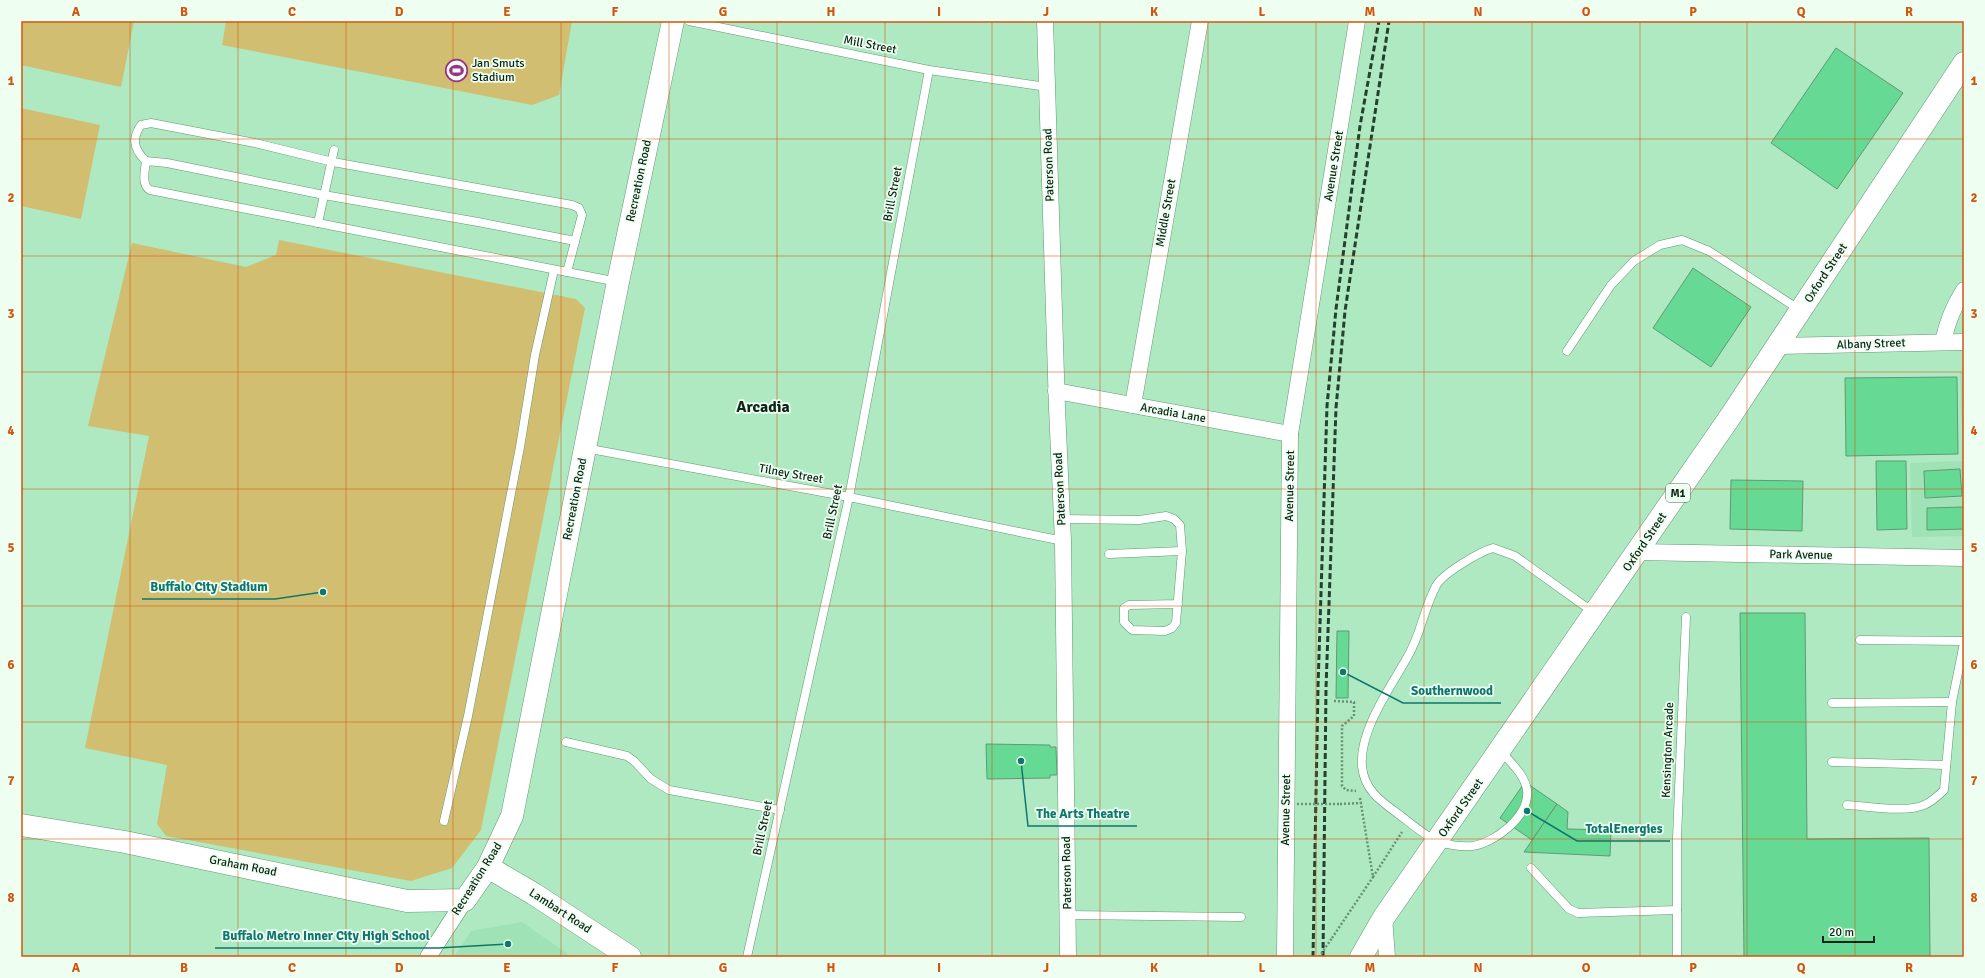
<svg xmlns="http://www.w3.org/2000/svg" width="1985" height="978" font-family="Signika,sans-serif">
<rect width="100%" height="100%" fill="#aee9c1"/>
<!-- built -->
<g fill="#9fe2b5">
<path d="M1960,372H1964V536L1912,537L1910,463L1963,461Z"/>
<path d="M522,922L572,957H454L471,931Z"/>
</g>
<!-- green -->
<g fill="#d2be71">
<path d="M21,21H134L121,87L21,65Z"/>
<path d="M226,21H572L559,95L532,105L222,45Z"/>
<path d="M21,108L100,125L81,219L21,206Z"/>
<path d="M279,240L576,299L585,308L481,830L452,868L411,881L166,836L157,824L167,765L85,748L149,436L88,426L132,243L246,267L276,255Z"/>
</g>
<!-- building -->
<g fill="#66da94" stroke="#619975">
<path d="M1836,48L1903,93L1837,189L1771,143Z"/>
<path d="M1693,268L1751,307L1711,367L1653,328Z"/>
<path d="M1957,377L1958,454L1846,456L1845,378Z"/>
<path d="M1876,461H1906L1907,529L1877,530Z"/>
<path d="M1960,469L1962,496L1925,498L1924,471Z"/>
<path d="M1731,480L1803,481L1802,531L1730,529Z"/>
<path d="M1964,507V529L1927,530V508Z"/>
<path d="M1740,613H1805L1807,839L1929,838L1930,957H1744Z"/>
<path d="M1337,631H1349L1348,698H1336Z"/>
<path d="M986,744L1050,745V747H1056L1057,775H1050V778L987,779Z"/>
<path d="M1525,782L1557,804L1532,840L1500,818Z"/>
<path d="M1557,804L1568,812L1567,829L1611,830L1610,856L1524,852Z"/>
</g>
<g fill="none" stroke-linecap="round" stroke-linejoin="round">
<defs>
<g id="lane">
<path d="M689,21L929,70L1047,87"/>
<path d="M146,161C134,150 131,139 141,125L151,123L255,143L333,162L572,205L579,208L582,215L567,272"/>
<path d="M318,223L334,150"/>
<path d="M575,241L478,222L324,195L167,163L146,161C145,170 141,185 150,190L618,282"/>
<path d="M1567,351L1611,285L1634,261L1660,245L1682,240L1709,251L1800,310"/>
<path d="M585,448L849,497L1063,541"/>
<path d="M1062,519L1139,520L1166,516L1174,519L1180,525L1182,551L1176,623L1172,628L1165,631L1132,630L1124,622V608L1129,605L1178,604"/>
<path d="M1109,554L1182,551"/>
<path d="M1860,640L1964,641"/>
<path d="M1832,703L1952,702"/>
<path d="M566,742L627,756L634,761L651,779L669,790L780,810"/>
<path d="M1501,751C1510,762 1525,775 1527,790C1530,816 1495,843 1472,846C1461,847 1449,845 1439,842C1426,837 1408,821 1397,813C1379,800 1364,789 1362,766C1359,730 1391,687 1408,656C1421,634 1424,608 1436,586C1442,574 1479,552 1493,548L1515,556L1593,612"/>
<path d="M1832,762L1946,765"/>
<path d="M1847,805C1866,806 1907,813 1924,805C1932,802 1938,796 1944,790L1952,702L1964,643"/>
<path d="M444,821L468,716L520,447L535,355L554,270"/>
<path d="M1531,868L1569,909L1578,913L1677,910"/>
<path d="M1068,915L1241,917"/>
<path d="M747,957L849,497L929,70"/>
<path d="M1677,957V838L1686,617"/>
</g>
<g id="street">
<path d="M1045,21L1057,408L1063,541L1068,957"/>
<path d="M1943,342C1947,322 1953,307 1964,290"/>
<path d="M1778,346L1964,342"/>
<path d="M1056,391L1290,434"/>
<path d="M1133,405L1200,21"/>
<path d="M1637,552L1964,558"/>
<path d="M1384,917L1387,957"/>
<path d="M428,957L465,900"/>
<path d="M1285,957L1290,434L1357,21"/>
</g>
<g id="secondary">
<path d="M21,825L125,842L407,901L465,900L488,867L512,816L618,282L673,21"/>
<path d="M488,867L534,894L630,957"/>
</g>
<path id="primary" d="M1361,957L1384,917L1730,417L1964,63"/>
</defs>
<!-- lane casing -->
<use href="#lane" stroke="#609874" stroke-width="9"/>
<!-- street casing -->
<use href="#street" stroke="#609874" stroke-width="17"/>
<!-- secondary casing -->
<use href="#secondary" stroke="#609874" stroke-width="23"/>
<!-- primary casing -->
<use href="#primary" stroke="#609874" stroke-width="23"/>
<!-- path -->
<g stroke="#679275" stroke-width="2.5" stroke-dasharray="2 2" stroke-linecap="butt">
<path d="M1334,701L1354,702V716L1342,726V786L1346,790L1356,791"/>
<path d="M1360,798L1373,877L1402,832"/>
<path d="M1340,804L1362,803"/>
<path d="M1332,938L1373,877"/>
</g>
<!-- lane -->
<use href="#lane" stroke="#fff" stroke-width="8"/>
<!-- street -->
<use href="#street" stroke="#fff" stroke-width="16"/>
<!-- secondary -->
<use href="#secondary" stroke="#fff" stroke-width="22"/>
<!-- primary -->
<use href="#primary" stroke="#fff" stroke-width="22"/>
<!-- rail -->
<g stroke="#24412e" stroke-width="3" stroke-dasharray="6 3" stroke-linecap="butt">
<path d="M1313,957L1318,687L1327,406L1336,309L1360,126L1379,21"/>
<path d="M1323,957L1326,688L1336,408L1345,311L1389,21"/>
</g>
<!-- path-bridge -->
<g stroke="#679275" stroke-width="2.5" stroke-dasharray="2 2" stroke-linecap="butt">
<path d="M1297,804H1340"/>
<path d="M1319,957L1332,938"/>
</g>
</g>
<!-- grid -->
<path fill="none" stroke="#d2540d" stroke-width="1" stroke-opacity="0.55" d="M130,21V957M238,21V957M346,21V957M453,21V957M561,21V957M669,21V957M777,21V957M885,21V957M992,21V957M1100,21V957M1208,21V957M1316,21V957M1424,21V957M1532,21V957M1640,21V957M1747,21V957M1855,21V957M21,139H1964M21,256H1964M21,372H1964M21,489H1964M21,606H1964M21,722H1964M21,839H1964"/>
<!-- icons -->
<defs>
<symbol id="stadium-ring" viewBox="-11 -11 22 22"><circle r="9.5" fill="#eefff2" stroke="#9e2f8d" stroke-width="1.5"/><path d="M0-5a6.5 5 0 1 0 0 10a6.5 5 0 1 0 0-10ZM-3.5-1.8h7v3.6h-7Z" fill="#9e2f8d"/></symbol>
</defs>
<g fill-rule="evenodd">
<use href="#stadium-ring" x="444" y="58" width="25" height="25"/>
</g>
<g text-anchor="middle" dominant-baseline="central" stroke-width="3.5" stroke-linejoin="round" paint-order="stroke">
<!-- shield labels -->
<rect fill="#eefff2" stroke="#506658" stroke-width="1" x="1666" y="484" width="24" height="18" rx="3"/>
<g font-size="11" font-weight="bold" fill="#0d2516">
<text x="1678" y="493">M1</text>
</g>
<!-- street labels -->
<g font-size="12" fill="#0d2516" stroke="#eefff2">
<text transform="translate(870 45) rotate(11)">Mill Street</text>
<text transform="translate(1049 165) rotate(-92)">Paterson Road</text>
<text transform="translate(1334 166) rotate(-81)">Avenue Street</text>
<text transform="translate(639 181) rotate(-78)">Recreation Road</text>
<text transform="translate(893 194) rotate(-79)">Brill Street</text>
<text transform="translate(1166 213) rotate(-80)">Middle Street</text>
<text transform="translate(1826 273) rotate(-57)">Oxford Street</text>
<text transform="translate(1871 344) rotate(-2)">Albany Street</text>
<text transform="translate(1173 413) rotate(10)">Arcadia Lane</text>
<text transform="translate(791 474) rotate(10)">Tilney Street</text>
<text transform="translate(1290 486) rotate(-89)">Avenue Street</text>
<text transform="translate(1060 489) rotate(-93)">Paterson Road</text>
<text transform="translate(575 499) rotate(-79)">Recreation Road</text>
<text transform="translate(833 512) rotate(-78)">Brill Street</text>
<text transform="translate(1645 542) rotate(-56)">Oxford Street</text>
<text transform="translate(1801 555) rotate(1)">Park Avenue</text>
<text transform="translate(1668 750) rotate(-88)">Kensington Arcade</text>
<text transform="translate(1461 808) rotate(-55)">Oxford Street</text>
<text transform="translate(1286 810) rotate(-89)">Avenue Street</text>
<text transform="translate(763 828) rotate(-78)">Brill Street</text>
<text transform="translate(243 866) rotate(11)">Graham Road</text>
<text transform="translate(1067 873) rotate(-91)">Paterson Road</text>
<text transform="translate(477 879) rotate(-58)">Recreation Road</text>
<text transform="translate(560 911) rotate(33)">Lambart Road</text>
</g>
<!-- poi labels -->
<g font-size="12" fill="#0d2516" stroke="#eefff2" text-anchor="start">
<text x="472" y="63">Jan Smuts<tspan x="472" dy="14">Stadium</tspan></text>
</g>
<!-- district labels -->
<g font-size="16" font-weight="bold" fill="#0d2516" stroke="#eefff2">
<text x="763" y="407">Arcadia</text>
</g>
</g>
<!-- callouts -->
<path fill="none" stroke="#0f766e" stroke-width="1.5" d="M323 592L275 599H142M1343 672L1403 703H1501M1021 761L1028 826H1137M1527 811L1577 841H1670M508 944L438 948H215"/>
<g fill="#0f766e" stroke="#eefff2" stroke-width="1.5">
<circle cx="323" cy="592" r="4"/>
<circle cx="1343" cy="672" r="4"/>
<circle cx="1021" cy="761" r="4"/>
<circle cx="1527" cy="811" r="4"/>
<circle cx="508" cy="944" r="4"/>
</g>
<g font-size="13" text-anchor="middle" font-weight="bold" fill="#0f766e" stroke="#eefff2" stroke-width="3.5" stroke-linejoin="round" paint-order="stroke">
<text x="209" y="591">Buffalo City Stadium</text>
<text x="1452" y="695">Southernwood</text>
<text x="1083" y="818">The Arts Theatre</text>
<text x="1624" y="833">TotalEnergies</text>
<text x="326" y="940">Buffalo Metro Inner City High School</text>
</g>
<!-- border -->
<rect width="1985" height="978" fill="none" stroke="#eefff2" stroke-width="44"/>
<!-- scale -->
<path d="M1823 936v6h51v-6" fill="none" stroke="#0d2516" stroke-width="2"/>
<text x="1829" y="936" font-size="12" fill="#0d2516" stroke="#eefff2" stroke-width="3" paint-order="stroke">20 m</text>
<rect x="22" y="22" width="1941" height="934" fill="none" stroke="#d2540d" stroke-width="1.5"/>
<g font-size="13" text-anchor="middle" font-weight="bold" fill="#d2540d">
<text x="76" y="16">A</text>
<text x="184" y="16">B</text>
<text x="292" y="16">C</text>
<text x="399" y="16">D</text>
<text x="507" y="16">E</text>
<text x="615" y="16">F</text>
<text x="723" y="16">G</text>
<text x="831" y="16">H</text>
<text x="939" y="16">I</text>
<text x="1046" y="16">J</text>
<text x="1154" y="16">K</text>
<text x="1262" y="16">L</text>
<text x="1370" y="16">M</text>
<text x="1478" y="16">N</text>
<text x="1586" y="16">O</text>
<text x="1693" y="16">P</text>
<text x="1801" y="16">Q</text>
<text x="1909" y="16">R</text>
<text x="11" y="85">1</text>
<text x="1974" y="85">1</text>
<text x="11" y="202">2</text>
<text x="1974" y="202">2</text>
<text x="11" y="318">3</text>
<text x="1974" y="318">3</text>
<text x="11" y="435">4</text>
<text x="1974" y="435">4</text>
<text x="11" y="552">5</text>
<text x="1974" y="552">5</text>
<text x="11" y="669">6</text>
<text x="1974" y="669">6</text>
<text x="11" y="785">7</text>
<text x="1974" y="785">7</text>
<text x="11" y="902">8</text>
<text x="1974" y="902">8</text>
<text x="76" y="972">A</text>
<text x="184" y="972">B</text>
<text x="292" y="972">C</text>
<text x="399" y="972">D</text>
<text x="507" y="972">E</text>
<text x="615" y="972">F</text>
<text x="723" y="972">G</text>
<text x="831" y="972">H</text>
<text x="939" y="972">I</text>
<text x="1046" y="972">J</text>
<text x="1154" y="972">K</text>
<text x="1262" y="972">L</text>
<text x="1370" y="972">M</text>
<text x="1478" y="972">N</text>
<text x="1586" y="972">O</text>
<text x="1693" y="972">P</text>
<text x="1801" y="972">Q</text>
<text x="1909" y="972">R</text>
</g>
</svg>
